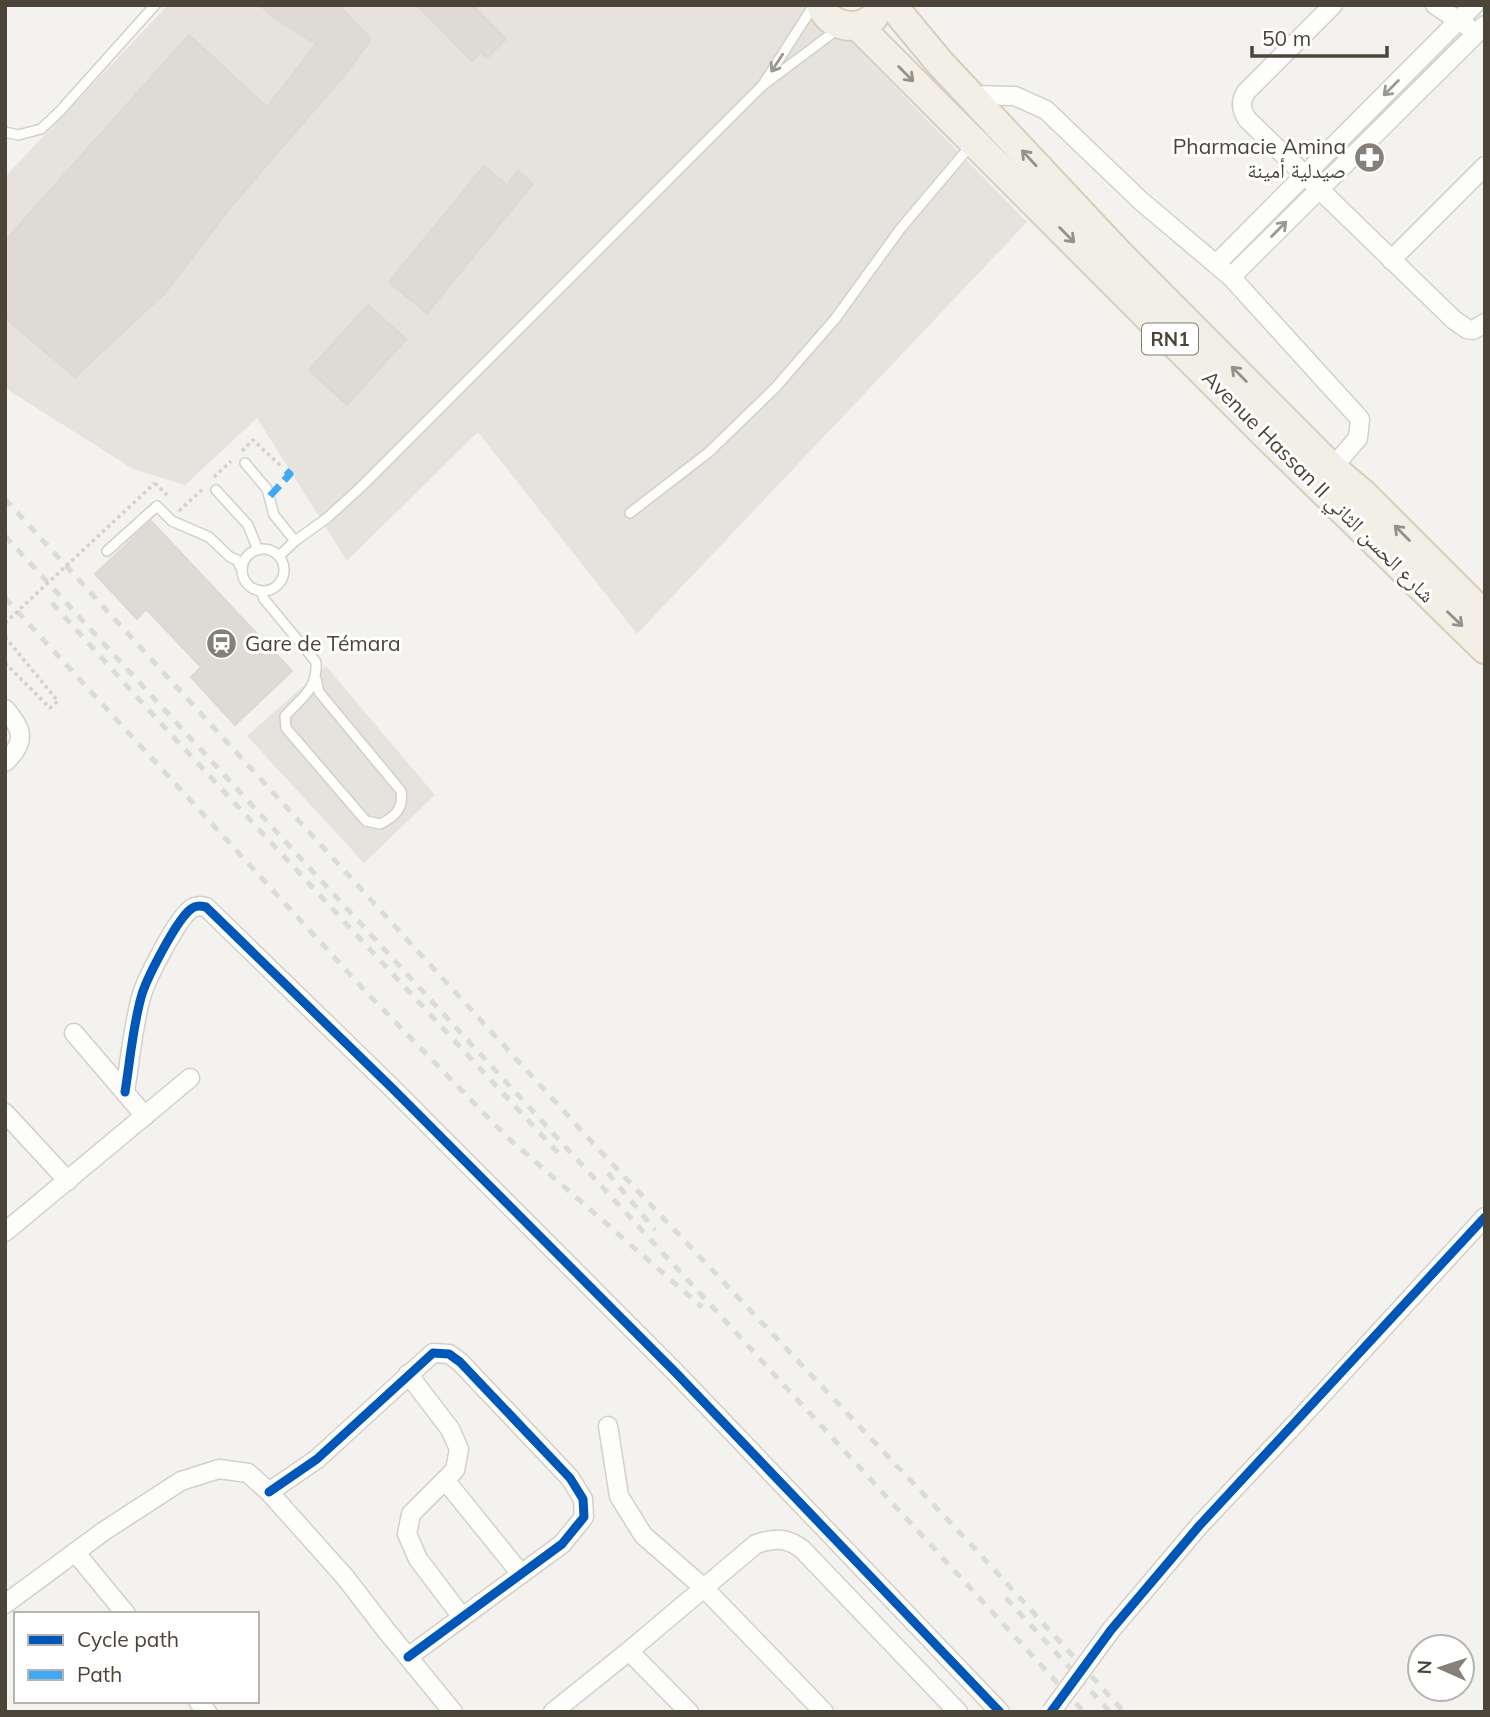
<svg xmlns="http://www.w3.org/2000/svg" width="1490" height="1717" font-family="Mulish,'Noto Naskh Arabic',sans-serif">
<rect width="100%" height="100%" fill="#f4f2ee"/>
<!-- industrial -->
<path fill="#e6e2de" d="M168,5H815L1027,222L637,634L478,432L347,561L257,418L185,485L133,469L5,388V177Z"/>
<!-- parking -->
<path fill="#e6e3df" d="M326,666L435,795L364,863L247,736Z"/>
<!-- building -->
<g fill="#dedbd6" stroke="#dcd9d4" stroke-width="2">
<path d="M260,5H338L371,39L348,71L231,207L165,293L75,377L5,318V241L189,35L267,107L316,44L274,18Z"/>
<path d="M417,5H472L506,39L487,58L481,52L472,61Z"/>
<path d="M484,166L507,185L518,171L533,184L427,313L389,282Z"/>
<path d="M368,305L406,339L347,405L309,370Z"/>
<path d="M151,521L292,671L235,725L191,677L201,667L146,609L137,619L95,574Z"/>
</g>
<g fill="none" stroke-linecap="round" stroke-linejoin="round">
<defs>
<g id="lane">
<path d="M814,5L762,86L838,29"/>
<path d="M5,132L18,135L41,129L60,111L155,5"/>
<path d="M245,463L267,489L274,515L295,541"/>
<path d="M216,490L248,525L258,550"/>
<path d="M630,513L709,452L775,388L835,319L901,228L972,144"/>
<circle cx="263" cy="570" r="21"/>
<path d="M107,551L157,506L172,521L209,537L230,557L237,560L242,570"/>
<path d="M279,556L295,541L327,518L361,487L762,86"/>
<path d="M261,591L264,599L316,662C318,689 301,698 285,716L286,728L366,821L380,824C395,817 404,808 401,791L319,692L316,679"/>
</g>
<g id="street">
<path d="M1333,5L1246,92C1240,102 1241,109 1247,119L1454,320L1467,329L1473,330L1485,323"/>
<path d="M1435,5L1467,26"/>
<path d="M969,95L1015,96L1046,110L1141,201L1231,277L1360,419L1358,438L1332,468"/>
<path d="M1391,260L1485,166"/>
<path d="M1216,264L1474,5"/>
<path d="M1231,277L1485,25"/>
<path d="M5,709C24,730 26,743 5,762"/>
<path d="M74,1033L145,1116"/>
<path d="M125,1092C130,1061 133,1024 142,994C148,976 177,919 191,909C196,905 201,906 206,907L391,1087L677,1374L1000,1712"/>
<path d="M5,1113L68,1181"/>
<path d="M5,1232L190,1078"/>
<path d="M408,1374L450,1429L459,1449L455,1470L411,1514L407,1534L418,1559L462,1617"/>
<path d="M1295,1424L1485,1217"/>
<path d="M608,1426L619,1496L643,1535L704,1588L824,1712"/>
<path d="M445,1480L521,1574"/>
<path d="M269,1492L317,1459L433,1353L449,1354L460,1362L570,1478L583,1499L584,1517L562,1544L408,1657"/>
<path d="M75,1552L126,1614"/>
<path d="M5,1604L104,1531L181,1481L219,1469L248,1473L269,1492L345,1577L385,1629L453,1712"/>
<path d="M629,1651L689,1712"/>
<path d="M198,1701L207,1712"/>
<path d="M553,1712L629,1651L756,1544C774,1538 786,1537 802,1549L958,1712"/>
</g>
<g id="primary">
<path d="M821,5C829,27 856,32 873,18"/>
<path d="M892,5L940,63L1119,254L1332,468L1363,494L1485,616"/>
<path d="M858,26L1266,435L1485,649"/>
</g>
</defs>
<!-- lane casing -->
<use href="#lane" stroke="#d2d0cb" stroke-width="12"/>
<!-- street casing -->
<use href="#street" stroke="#d2d0cb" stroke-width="21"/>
<!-- primary casing -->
<use href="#primary" stroke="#d6cebb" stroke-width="32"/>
<!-- path -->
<g stroke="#d3d2cc" stroke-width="3.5" stroke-dasharray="3.5 3.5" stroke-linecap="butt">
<path d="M242,451L253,440L281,466"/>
<path d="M214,477L231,461"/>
<path d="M155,483L167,495"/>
<path d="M179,509L180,510L204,488"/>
<path d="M5,637L58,701L50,708L5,663"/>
</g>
<!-- lane -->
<use href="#lane" stroke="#fdfdfc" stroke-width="9"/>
<!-- street -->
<use href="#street" stroke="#fdfdfc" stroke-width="18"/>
<!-- primary -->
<use href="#primary" stroke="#f2efe6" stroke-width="28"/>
<!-- rail -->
<g stroke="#dbdbda" stroke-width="5" stroke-dasharray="9 9" stroke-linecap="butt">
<path d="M5,499L602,1153L978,1552L1124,1712"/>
<path d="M5,536L1084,1712"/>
<path d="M5,598L367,993L507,1137L702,1307"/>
<path d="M52,603L155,717L562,1157"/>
<path d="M608,1173L655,1230"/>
<path d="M1006,1598L1110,1712"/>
</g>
<defs>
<path id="street-bridge" d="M1051,1712L1111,1630L1199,1526L1295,1424"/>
</defs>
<!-- street-bridge casing -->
<use href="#street-bridge" stroke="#d2d0cb" stroke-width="21" stroke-linecap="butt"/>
<!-- path-bridge -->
<path stroke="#d3d2cc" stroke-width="3.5" stroke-dasharray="3.5 3.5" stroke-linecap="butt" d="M5,623L155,483"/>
<!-- street-bridge -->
<use href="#street-bridge" stroke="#fdfdfc" stroke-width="18"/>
<!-- quiet -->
<path stroke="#3fa9f5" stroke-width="7" stroke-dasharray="14 7" stroke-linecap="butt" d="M270,496L290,474L281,466"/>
<defs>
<g id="cycleway">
<path d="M125,1092C130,1061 133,1024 142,994C148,976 177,919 191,909C196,905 201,906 206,907L391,1087L677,1374L1000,1712"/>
<path d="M269,1492L317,1459L433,1353L449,1354L460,1362L570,1478L583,1499L584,1517L562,1544L408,1657"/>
<path d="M1051,1712L1111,1630L1199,1526L1485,1217"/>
</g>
</defs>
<!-- cycleway casing -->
<use href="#cycleway" stroke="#fff" stroke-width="13"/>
<!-- cycleway -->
<use href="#cycleway" stroke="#0057b8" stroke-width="9"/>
</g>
<!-- one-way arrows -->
<defs><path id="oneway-shaft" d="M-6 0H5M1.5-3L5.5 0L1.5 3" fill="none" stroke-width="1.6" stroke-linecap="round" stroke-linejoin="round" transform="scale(1.75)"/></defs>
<g stroke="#9b9791">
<use href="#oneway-shaft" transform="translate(777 63) rotate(123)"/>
<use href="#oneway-shaft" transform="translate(1391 88) rotate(135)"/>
<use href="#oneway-shaft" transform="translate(1279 229) rotate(-45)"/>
</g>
<g stroke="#969187">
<use href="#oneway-shaft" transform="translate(906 74) rotate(45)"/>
<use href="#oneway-shaft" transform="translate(1029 158) rotate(-133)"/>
<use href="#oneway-shaft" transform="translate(1067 235) rotate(45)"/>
<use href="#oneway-shaft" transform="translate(1239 374) rotate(-135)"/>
<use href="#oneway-shaft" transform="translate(1402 533) rotate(-135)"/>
<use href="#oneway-shaft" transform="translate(1455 619) rotate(44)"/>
</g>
<!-- icons -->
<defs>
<symbol id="pharmacy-disc" viewBox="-11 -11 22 22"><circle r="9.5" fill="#868178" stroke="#fff"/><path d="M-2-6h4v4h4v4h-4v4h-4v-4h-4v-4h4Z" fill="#fff"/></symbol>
<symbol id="station-disc" viewBox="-11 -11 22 22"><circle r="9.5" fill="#868178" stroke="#fff"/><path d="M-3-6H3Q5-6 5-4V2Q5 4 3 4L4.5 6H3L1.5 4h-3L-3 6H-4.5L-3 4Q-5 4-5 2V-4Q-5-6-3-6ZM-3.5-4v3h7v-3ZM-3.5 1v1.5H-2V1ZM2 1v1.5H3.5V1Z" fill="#fff"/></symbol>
</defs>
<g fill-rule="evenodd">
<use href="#pharmacy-disc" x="1352" y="140" width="35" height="35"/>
<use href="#station-disc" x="204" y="626" width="35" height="35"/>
</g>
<g text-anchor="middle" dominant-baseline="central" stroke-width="6" stroke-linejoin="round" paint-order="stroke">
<!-- shield labels -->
<rect fill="#fff" stroke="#817c74" stroke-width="2" x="1142" y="323.5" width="56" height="31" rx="5"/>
<g font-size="19" font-weight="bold" fill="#4b4439">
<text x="1170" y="339">RN1</text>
</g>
<!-- poi labels -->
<g font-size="21" fill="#4b4439" stroke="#fff" text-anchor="end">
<text x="1346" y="146">Pharmacie Amina<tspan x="1346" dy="24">صيدلية أمينة</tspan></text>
<text x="245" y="643" text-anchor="start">Gare de Témara</text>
</g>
<!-- street labels -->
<g font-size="21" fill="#4b4439" stroke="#fff">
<text transform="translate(1319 486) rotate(45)">Avenue Hassan II شارع الحسن الثاني</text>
</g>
</g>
<!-- border -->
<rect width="1490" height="1717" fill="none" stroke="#4b4439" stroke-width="14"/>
<!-- legend -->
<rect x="14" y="1612" width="245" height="91" fill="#ffffff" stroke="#b7b4b0" stroke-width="2"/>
<rect x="28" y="1635" width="35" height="10" fill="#0057b8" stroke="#b7b4b0" stroke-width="2"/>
<text x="77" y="1647" font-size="21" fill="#4b4439">Cycle path</text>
<rect x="28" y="1670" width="35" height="10" fill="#3fa9f5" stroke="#b7b4b0" stroke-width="2"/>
<text x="77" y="1682" font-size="21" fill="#4b4439">Path</text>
<!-- north arrow -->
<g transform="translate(1441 1668) rotate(273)"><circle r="33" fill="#ffffff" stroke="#b7b4b0" stroke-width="2"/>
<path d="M0-5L12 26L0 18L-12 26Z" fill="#868178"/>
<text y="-10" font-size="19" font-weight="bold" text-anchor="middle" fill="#4b4439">N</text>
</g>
<!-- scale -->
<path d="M1252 46v10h135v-10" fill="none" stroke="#4b4439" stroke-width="3.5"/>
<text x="1262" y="46" font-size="21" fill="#4b4439" stroke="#ffffff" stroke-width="5" paint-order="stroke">50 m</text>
</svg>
